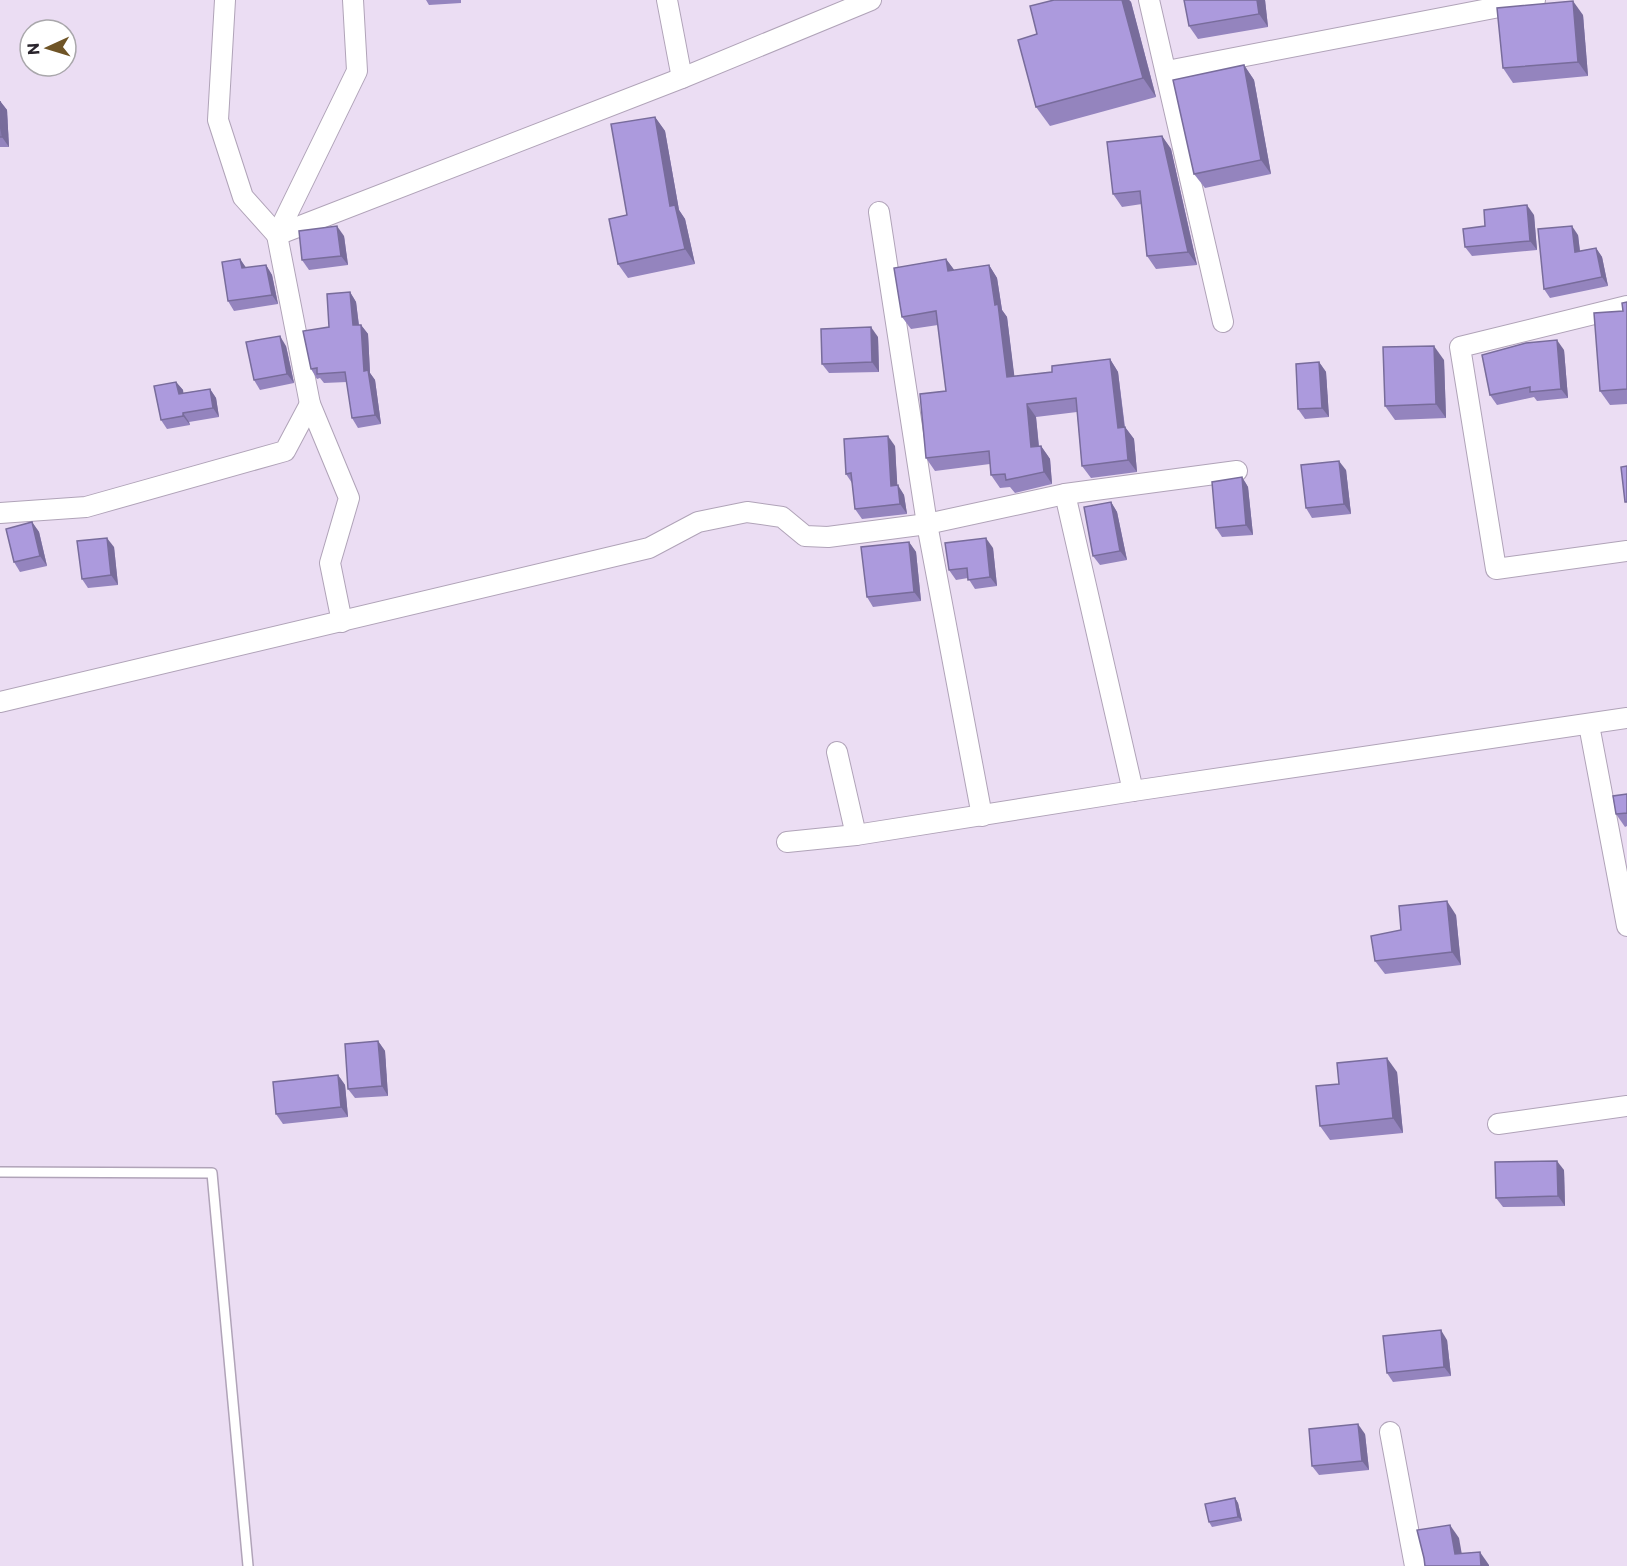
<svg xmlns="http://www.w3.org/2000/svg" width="1627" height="1566" font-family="Commissioner,sans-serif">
<rect width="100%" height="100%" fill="#ebddf3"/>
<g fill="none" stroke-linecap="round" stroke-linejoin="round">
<defs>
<path id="service" d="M0,1172L212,1173L248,1566"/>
<g id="minor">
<path d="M225,0L218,120L243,197L277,235L682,78L871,0"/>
<path d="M667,0L682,78"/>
<path d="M1149,0L1223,322"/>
<path d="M1167,71L1535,0"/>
<path d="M879,212L927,524L982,816"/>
<path d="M1627,306L1460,347L1496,569L1627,551"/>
<path d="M1065,494L1133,791"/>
<path d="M0,513L86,507L285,451L310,404"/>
<path d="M342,622L330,563L349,498L310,404L277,235L357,71L353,0"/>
<path d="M0,702L649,548L698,522L747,512L782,517L805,536L828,537L927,524L1065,494L1237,471"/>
<path d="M1589,725L1627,926"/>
<path d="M837,752L856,835"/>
<path d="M787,842L856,835L1133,791L1627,718"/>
<path d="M1498,1124L1627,1106"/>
<path d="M1390,1432L1415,1566"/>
</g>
</defs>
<!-- service casing -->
<use href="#service" stroke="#b0a3b8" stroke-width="12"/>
<!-- minor casing -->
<use href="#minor" stroke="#b0a3b8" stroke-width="22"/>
<!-- service -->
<use href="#service" stroke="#fff" stroke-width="9"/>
<!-- minor -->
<use href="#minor" stroke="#fff" stroke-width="20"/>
</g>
<!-- wall -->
<g fill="#9484be">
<path d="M426,0H461V3L429,5Z"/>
<path d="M1054,0H1129L1131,2L1156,97L1050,126L1036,107L1037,34Z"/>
<path d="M1265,0L1268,27L1198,39L1189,26Z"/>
<path d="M1583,15L1588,76L1513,83L1503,68Z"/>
<path d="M1244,65L1254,80L1271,174L1205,188L1194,174Z"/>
<path d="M0,101L7,110L9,147H0Z"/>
<path d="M655,117L665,131L679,210L685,219L695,264L628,278L618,264L627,215Z"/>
<path d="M1162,136L1171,149L1197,265L1156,269L1147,256L1142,204L1122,207L1113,194Z"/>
<path d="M1534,215L1537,250L1472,256L1465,247L1485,226Z"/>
<path d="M1578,235L1580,251L1596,248L1602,257L1608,286L1550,298L1544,289Z"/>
<path d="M344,236L348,265L309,270L302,260Z"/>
<path d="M240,259L246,268L266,265L272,275L278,304L234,311L228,301Z"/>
<path d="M946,259L954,270L989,265L997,278L1002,310L1007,317L1014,376L1052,372L1110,359L1118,372L1125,427L1134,439L1137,472L1091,478L1082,466L1077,412L1036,417L1039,446H1041L1050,459L1052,484L1015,493L1010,487L1000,488L991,475L990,464L935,471L926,458L946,391L938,325L911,329L902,317Z"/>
<path d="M350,292L356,302L359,325H361L368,334L370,373L375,380L381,424L358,428L352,418L347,382L324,383L320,378L317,379L311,369L329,327Z"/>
<path d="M1627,302V404L1610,405L1600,391L1623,311Z"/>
<path d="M878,337L879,372L829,373L822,364Z"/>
<path d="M286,346L294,383L260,390L254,380Z"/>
<path d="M1564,350L1568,398L1537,401L1534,397L1497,405L1490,395Z"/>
<path d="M1444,360L1446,418L1395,420L1385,406Z"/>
<path d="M1319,362L1326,372L1329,417L1305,419L1298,409Z"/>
<path d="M176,382L183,390V393L210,389L216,398L219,417L189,422L190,425L167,429L161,420Z"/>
<path d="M895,446L897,485L904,495L907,514L862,519L855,509L852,483L846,474Z"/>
<path d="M1346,470L1351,514L1312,518L1306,508Z"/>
<path d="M1242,477L1248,487L1253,535L1222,537L1216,528Z"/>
<path d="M1111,502L1117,512L1127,560L1100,565L1093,556Z"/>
<path d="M32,522L39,532L47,566L20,572L14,562Z"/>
<path d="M909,542L916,552L921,601L873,607L867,597Z"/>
<path d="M114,547L118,585L88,588L82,579Z"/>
<path d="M993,548L997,586L975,589L968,578L956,580L949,570Z"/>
<path d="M1627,794V826L1625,827L1616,814Z"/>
<path d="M1456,915L1461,965L1385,974L1375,961Z"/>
<path d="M378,1041L385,1051L388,1096L355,1098L348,1089Z"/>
<path d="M1397,1072L1403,1133L1330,1140L1320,1126Z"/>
<path d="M338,1075L345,1085L348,1117L283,1124L276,1114Z"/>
<path d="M1564,1170L1565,1206L1503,1207L1496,1198Z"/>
<path d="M1447,1340L1451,1376L1393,1382L1387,1373Z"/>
<path d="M1365,1434L1369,1470L1319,1475L1312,1466Z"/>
<path d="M1235,1498L1238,1503L1242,1521L1212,1527L1209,1522Z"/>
</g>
<!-- shaded-wall -->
<g fill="#786c9b">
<path d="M1122,0H1129L1131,2L1156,97L1143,78Z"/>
<path d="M1257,0H1265L1268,27L1259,14Z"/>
<path d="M1573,1L1583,15L1588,76L1578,62Z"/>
<path d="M1244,65L1254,80L1271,174L1261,160Z"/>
<path d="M0,101L7,110L9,147L2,137Z"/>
<path d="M655,117L665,131L679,210L685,219L695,264L685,249L670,206Z"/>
<path d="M1162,136L1171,149L1197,265L1188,252Z"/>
<path d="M1527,205L1534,215L1537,250L1530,241Z"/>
<path d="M337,226L344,236L348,265L341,256Z"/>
<path d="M1572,226L1578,235L1581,261L1575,252Z"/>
<path d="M1596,248L1602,257L1608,286L1602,277Z"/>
<path d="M240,259L247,269L242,268Z"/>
<path d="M946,259L955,271H948Z"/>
<path d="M266,265L272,275L278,304L272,295Z"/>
<path d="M989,265L997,278L1002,310L1007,317L1016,389L1007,377Z"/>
<path d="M350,292L356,302L360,335L353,325Z"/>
<path d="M361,325L368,334L370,373L375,380L381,424L375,415L364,371Z"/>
<path d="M871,327L878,337L879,372L872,362Z"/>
<path d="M280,336L286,346L294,383L287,374Z"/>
<path d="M1557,340L1564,350L1568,398L1561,389Z"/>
<path d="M1434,346L1444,360L1446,418L1436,404Z"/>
<path d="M1110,359L1118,372L1126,440L1118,428Z"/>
<path d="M1319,362L1326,372L1329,417L1322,408Z"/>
<path d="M176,382L183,390L185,402L179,394Z"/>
<path d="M210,389L216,398L219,417L213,408Z"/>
<path d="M1027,404L1036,417L1040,460L1031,447Z"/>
<path d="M183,413L189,422L190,425L183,416Z"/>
<path d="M1125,427L1134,439L1137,472L1128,460Z"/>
<path d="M888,436L895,446L898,496L891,486Z"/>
<path d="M1041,446L1050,459L1052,484L1044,472Z"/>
<path d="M1339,461L1346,470L1351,514L1344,504Z"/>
<path d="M1242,477L1248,487L1253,535L1246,525Z"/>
<path d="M898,485L904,495L907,514L900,504Z"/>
<path d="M1111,502L1117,512L1127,560L1120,551Z"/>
<path d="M32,522L39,532L47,566L40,556Z"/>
<path d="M107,538L114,547L118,585L111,575Z"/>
<path d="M986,538L993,548L997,586L990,577Z"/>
<path d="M909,542L916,552L921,601L914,592Z"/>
<path d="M1447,901L1456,915L1461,965L1452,952Z"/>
<path d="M378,1041L385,1051L388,1096L382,1086Z"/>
<path d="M1387,1058L1397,1072L1403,1133L1393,1118Z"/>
<path d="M338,1075L345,1085L348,1117L341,1107Z"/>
<path d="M1557,1161L1564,1170L1565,1206L1558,1196Z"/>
<path d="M1441,1330L1447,1340L1451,1376L1444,1367Z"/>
<path d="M1358,1424L1365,1434L1369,1470L1362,1461Z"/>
<path d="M1235,1498L1238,1503L1242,1521L1238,1517Z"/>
<path d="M1450,1525L1459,1538L1464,1566L1455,1554Z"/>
<path d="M1480,1552L1489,1565V1566H1481Z"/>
</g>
<!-- building -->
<g fill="#ac9add" stroke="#786c9b" stroke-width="1.5">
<path d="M1054,0H1122L1143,78L1036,107L1018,40L1037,34L1030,6Z"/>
<path d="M1184,0H1257L1259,14L1189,26Z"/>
<path d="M1573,1L1578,62L1503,68L1497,8Z"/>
<path d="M1244,65L1261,160L1194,174L1173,80Z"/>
<path d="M0,101L2,137H0Z"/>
<path d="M655,117L670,206L675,205L685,249L618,264L609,219L627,215L611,124Z"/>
<path d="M1162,136L1188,252L1147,256L1140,191L1113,194L1107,142Z"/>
<path d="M1527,205L1530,241L1465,247L1463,229L1485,226L1484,210Z"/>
<path d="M337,226L341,256L302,260L299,231Z"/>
<path d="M1572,226L1575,252L1596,248L1602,277L1544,289L1538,229Z"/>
<path d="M240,259L242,268L266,265L272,295L228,301L222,262Z"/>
<path d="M946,259L948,271L989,265L995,305L998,304L1007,377L1052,372V366L1110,359L1118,428L1125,427L1128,460L1082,466L1076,398L1027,404L1031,447L1041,446L1044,472L1006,480L1005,474L991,475L989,451L926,458L920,394L946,391L936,311L902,317L894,268Z"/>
<path d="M350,292L353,325H361L364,371L368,370L375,415L352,418L345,372L317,374V368L311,369L303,331L329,327L327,294Z"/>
<path d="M1627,302V389L1600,391L1594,313L1623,311L1622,303Z"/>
<path d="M871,327L872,362L822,364L821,329Z"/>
<path d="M280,336L287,374L254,380L246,342Z"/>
<path d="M1557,340L1561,389L1530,392V387L1490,395L1482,355L1526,343Z"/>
<path d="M1434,346L1436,404L1385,406L1383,347Z"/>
<path d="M1319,362L1322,408L1298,409L1296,364Z"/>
<path d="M176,382L179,394L210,389L213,408L183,413V416L161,420L154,386Z"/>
<path d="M888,436L891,486L898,485L900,504L855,509L851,473L846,474L844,439Z"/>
<path d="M1339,461L1344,504L1306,508L1301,465Z"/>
<path d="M1627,466V502H1625L1621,467Z"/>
<path d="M1242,477L1246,525L1216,528L1212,482Z"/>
<path d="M1111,502L1120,551L1093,556L1084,507Z"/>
<path d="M32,522L40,556L14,562L6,529Z"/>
<path d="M107,538L111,575L82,579L77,541Z"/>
<path d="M986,538L990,577L968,580L967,568L949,570L945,543Z"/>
<path d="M909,542L914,592L867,597L861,547Z"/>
<path d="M1627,794V814V813L1616,814L1613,796Z"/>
<path d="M1447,901L1452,952L1375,961L1371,936L1401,930L1399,906Z"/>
<path d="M378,1041L382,1086L348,1089L345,1044Z"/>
<path d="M1387,1058L1393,1118L1320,1126L1316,1086L1339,1084L1337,1063Z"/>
<path d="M338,1075L341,1107L276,1114L273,1082Z"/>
<path d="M1557,1161L1558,1196L1496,1198L1495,1162Z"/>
<path d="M1441,1330L1444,1367L1387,1373L1383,1336Z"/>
<path d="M1358,1424L1362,1461L1312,1466L1309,1429Z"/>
<path d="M1235,1498L1238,1517L1209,1522L1205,1504Z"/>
<path d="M1450,1525L1455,1554L1480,1552L1481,1566H1425L1424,1558L1417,1530Z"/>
</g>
<!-- north arrow -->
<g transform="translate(48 48) rotate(266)"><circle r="28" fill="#ffffff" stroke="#a9a7ab" stroke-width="1.5"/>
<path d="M0-4.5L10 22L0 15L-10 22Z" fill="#6f5426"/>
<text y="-9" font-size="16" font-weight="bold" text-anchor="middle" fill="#29242c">N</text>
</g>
</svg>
